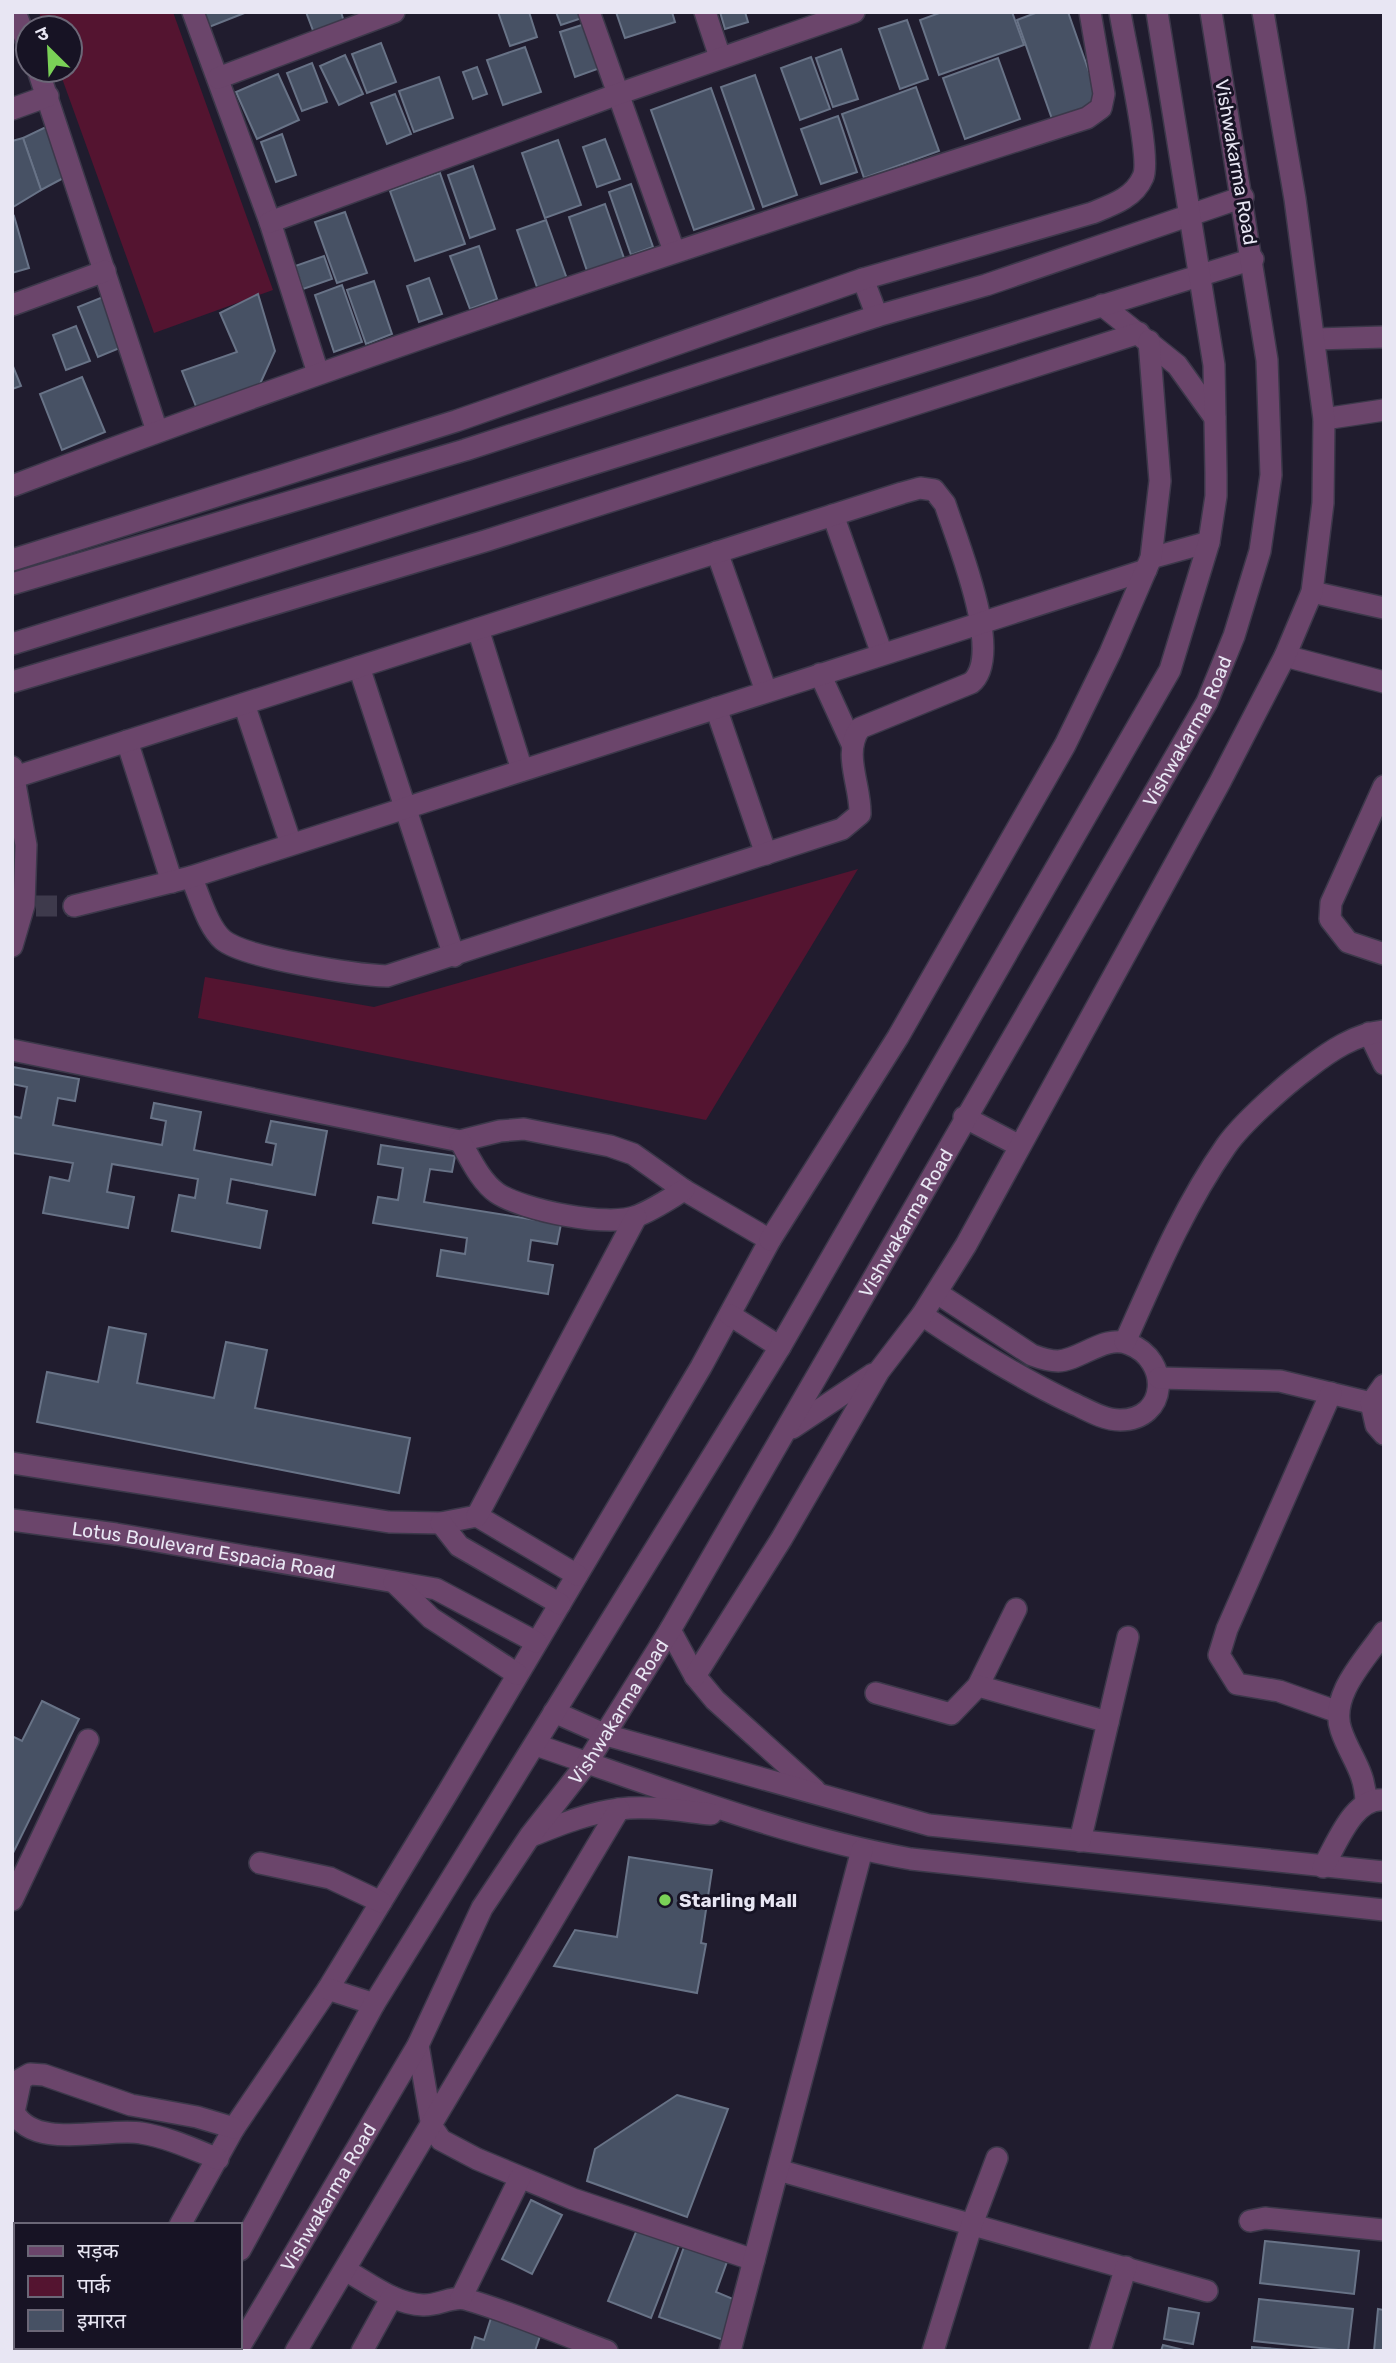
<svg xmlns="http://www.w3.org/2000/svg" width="1396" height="2363" font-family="Rubik,'Noto Sans Devanagari',sans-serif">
<rect width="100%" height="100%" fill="#201c2e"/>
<!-- green -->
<g fill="#541430">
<path d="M39,12H173L273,290L154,333L59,70H70V28H44Z"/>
<path d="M858,869L706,1120L198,1018L205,977L374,1007Z"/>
</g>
<!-- building -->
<g fill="#475164" stroke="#687387" stroke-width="2">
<path d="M197,12H247L204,29Z"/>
<path d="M306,12H341L344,22L314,33Z"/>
<path d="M498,12H529L537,37L510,46Z"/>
<path d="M556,12H586L588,16L561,25Z"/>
<path d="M616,12H672L675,22L625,38Z"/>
<path d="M720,12H745L748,22L725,29Z"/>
<path d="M942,12H1012L1024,45L939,75L920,20Z"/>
<path d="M1038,12H1068L1100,103L1052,119L1017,20Z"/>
<path d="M907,20L928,79L900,89L879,29Z"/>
<path d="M588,23L603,67L575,77L560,32Z"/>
<path d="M381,43L396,82L367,93L352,54Z"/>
<path d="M525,47L541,92L503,105L487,60Z"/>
<path d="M841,49L858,99L833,107L816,58Z"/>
<path d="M345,55L363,94L339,105L320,66Z"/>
<path d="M811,57L830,109L800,120L781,68Z"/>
<path d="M998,58L1020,119L965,139L943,78Z"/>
<path d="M312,63L327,102L302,111L287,73Z"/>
<path d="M477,67L487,94L473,99L463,72Z"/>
<path d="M278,74L299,120L257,139L236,92Z"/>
<path d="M755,75L797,195L763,207L721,87Z"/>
<path d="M439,77L453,118L414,132L399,91Z"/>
<path d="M916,87L939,151L864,178L842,114Z"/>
<path d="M711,88L754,209L694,230L651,110Z"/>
<path d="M395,94L411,134L387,144L371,103Z"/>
<path d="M838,116L857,172L821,184L801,129Z"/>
<path d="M50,125L71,174L41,190L23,138Z"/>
<path d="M282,134L296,175L276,182L261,142Z"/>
<path d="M23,138L41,190L13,207L12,141Z"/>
<path d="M605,139L620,179L597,187L583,147Z"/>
<path d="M558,140L581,205L545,218L522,153Z"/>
<path d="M473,166L495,229L470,238L448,175Z"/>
<path d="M440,173L465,244L415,261L390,191Z"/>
<path d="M631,184L653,247L631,255L609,192Z"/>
<path d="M605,204L625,261L588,274L569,217Z"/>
<path d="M345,212L367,273L337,283L315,222Z"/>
<path d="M14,216L29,268L12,273V217Z"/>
<path d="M546,220L567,279L538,290L517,230Z"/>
<path d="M479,246L497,299L470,309L450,256Z"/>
<path d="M324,256L332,279L303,289L295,266Z"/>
<path d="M429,278L442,314L419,322L407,286Z"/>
<path d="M374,281L392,334L366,344L347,290Z"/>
<path d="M342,285L362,342L334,352L315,295Z"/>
<path d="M258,294L275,351L260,384L197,409L182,371L237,352L220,313Z"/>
<path d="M108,295L127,345L98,357L78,307Z"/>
<path d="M76,326L90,361L66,370L53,335Z"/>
<path d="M12,364L21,386L12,389Z"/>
<path d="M82,377L105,432L62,450L40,394Z"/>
<path d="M13,1067L79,1079L75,1101L58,1098L53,1125L162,1145L166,1121L151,1118L154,1103L201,1112L194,1150L272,1165L276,1144L266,1142L271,1121L327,1131L315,1195L231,1179L227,1203L267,1211L260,1248L172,1231L179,1195L195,1198L198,1179L112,1164L107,1192L134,1197L128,1228L43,1213L50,1177L69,1181L73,1163L12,1153V1116L21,1118L27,1087L12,1084Z"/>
<path d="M381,1145L455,1156L452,1172L430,1169L424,1202L561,1224L557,1244L531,1240L528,1261L553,1265L548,1294L437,1276L441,1250L465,1254L467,1238L373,1223L378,1197L398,1200L403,1168L378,1164Z"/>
<path d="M109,1327L146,1334L137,1383L214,1398L226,1342L267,1350L255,1408L410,1438L399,1493L37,1422L47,1372L98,1382Z"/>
<path d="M42,1701L79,1719L12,1855V1736L22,1741Z"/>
<path d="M629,1857L712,1870L701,1943L706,1944L697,1993L554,1966L575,1930L617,1937Z"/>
<path d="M677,2095L728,2109L687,2217L587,2181L595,2149Z"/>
<path d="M531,2200L562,2215L532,2274L502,2259Z"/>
<path d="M638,2227L680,2243L651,2318L608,2301Z"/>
<path d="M1265,2241L1359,2251L1354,2294L1260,2283Z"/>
<path d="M685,2244L728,2259L716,2292L738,2301L729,2342L659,2317Z"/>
<path d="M1259,2299L1353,2309L1348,2351L1254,2341Z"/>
<path d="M1169,2308L1199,2313L1193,2344L1164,2339Z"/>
<path d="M1378,2309L1384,2310V2351H1374Z"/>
<path d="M491,2318L541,2333L535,2351H471L475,2337L484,2340Z"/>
<path d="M1163,2345L1188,2351H1161Z"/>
<path d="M1252,2347L1290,2350L1252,2351Z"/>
</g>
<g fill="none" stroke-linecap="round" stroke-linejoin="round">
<!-- minor-tunnel -->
<path stroke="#3e3a4c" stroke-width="21" stroke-dasharray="21 10" stroke-linecap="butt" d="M36,906H74"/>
<defs>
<g id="minor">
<path d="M15,12L28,45"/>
<path d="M193,12L270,222L318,373"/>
<path d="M589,12L674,251"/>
<path d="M705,12L720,57"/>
<path d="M38,70L157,431"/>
<path d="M218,78L394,12"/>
<path d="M12,109L48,96"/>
<path d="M270,222L618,94L854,12"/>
<path d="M863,279L877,316"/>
<path d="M12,305L105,271"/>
<path d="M1102,305L1177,365L1215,418"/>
<path d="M1316,339L1384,337"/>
<path d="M1324,419L1384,410"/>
<path d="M12,486C367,352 726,234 1087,118L1101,108L1104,94L1090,12"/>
<path d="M833,515L882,654"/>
<path d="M717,552L766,691"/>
<path d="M1151,558L1209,542"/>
<path d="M12,560L456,421L863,279L1092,213C1112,205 1134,198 1143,177C1152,158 1124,40 1120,12"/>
<path d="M12,584L465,450L877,316L986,285L1243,197"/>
<path d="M1312,592L1384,608"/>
<path d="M478,629L522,770"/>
<path d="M12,644L1253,259"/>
<path d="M1285,656L1384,682"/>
<path d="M359,667L454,956"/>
<path d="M820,674L852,744"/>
<path d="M12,682L485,541L1139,333"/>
<path d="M244,704L291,844"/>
<path d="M716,708L766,854"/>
<path d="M127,741L172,882"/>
<path d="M12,767L26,845L24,905L12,946"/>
<path d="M15,777L902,493L920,488L934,490L945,504C957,541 1005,656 971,683L860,728C842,753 861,786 860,814L842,829L387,976C356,975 245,958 223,940C207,926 200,896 191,877"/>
<path d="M1384,786L1331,903L1330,919L1348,942L1384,954"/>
<path d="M74,906L191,877L1146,570"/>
<path d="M1369,1033L1384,1064"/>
<path d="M12,1050L460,1141L500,1131L524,1129L610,1146L633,1154L684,1190L770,1240L701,1367L448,1792L328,1989L234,2128L180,2225"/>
<path d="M964,1117L1018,1145"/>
<path d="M460,1141C470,1158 480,1181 497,1193C522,1210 609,1228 637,1216C653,1210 669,1199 684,1190"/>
<path d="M770,1240L898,1037L1065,745L1110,653L1151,558L1160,481L1149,341"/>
<path d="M730,1315L780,1347"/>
<path d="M922,1315C971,1348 1018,1377 1070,1402C1086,1409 1103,1420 1120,1420C1168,1420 1171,1360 1129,1344C1105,1334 1081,1360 1058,1361C1049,1361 1040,1358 1032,1355L937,1293"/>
<path d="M1125,1342C1155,1275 1184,1206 1226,1146C1242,1123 1285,1085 1308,1068C1330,1051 1355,1034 1384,1031"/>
<path d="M1159,1378L1280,1381L1371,1403"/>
<path d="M1384,1385L1371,1403L1376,1425L1384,1434"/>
<path d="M1331,1393L1227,1629L1219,1655L1237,1684L1279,1691L1338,1712"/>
<path d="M792,1428L873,1374"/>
<path d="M12,1463L389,1522L441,1523L477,1516L577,1575"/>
<path d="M477,1516L636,1217"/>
<path id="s1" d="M12,1520L116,1534L436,1589L536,1642"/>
<path d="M441,1523L459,1546L560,1604"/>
<path d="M394,1582L431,1618L517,1674"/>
<path d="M670,1630L695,1676L715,1700L815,1790"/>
<path d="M695,1676L782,1538L879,1371L922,1315L966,1245L1220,782L1285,656L1312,592L1323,503L1324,419L1295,199L1263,12"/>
<path d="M978,1686L1016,1609"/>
<path d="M876,1693L951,1714L978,1686L1108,1722"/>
<path d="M554,1712L606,1735L929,1825L1384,1872"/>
<path d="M536,1745C659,1787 783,1836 911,1859L1384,1910"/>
<path d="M1366,1802C1365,1770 1350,1757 1341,1730C1329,1695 1366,1659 1384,1632"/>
<path d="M531,1836C559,1825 588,1813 619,1809C649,1805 681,1811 711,1814"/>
<path d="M1080,1841L1128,1637"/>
<path d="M260,1863L330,1878L381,1902"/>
<path d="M1323,1867C1337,1844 1353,1797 1384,1800"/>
<path d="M12,1900L88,1740"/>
<path d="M328,1989L374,2004"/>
<path d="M418,2045L432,2127L441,2140L477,2159L573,2199L754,2260"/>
<path d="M218,2159C193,2149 167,2137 141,2133C108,2127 34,2151 14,2112L21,2079L30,2074L44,2075L131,2105L197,2117L234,2128"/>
<path d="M778,2170L1207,2291"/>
<path d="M1250,2221L1265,2218L1384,2230"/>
<path d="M240,2250L374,2004L780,1347L1170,670L1209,542L1216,496V474L1214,365L1157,12"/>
<path d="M345,2270C369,2283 394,2304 423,2305C437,2306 452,2296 465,2299C514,2313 560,2334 607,2351"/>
<path d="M461,2298L520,2178"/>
<path id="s2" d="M240,2346L418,2045L482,1908L530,1836L587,1763L670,1630L1207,702L1234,636L1260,551L1271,475L1267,360L1211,12"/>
<path d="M108,2351L110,2347"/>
<path d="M184,2351L186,2347"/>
<path d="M296,2351L619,1809"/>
<path d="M362,2351L392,2297"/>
<path d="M730,2351L862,1850"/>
<path d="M933,2351L972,2224L997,2158"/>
<path d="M1100,2351L1126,2267"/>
</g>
</defs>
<!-- minor casing -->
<use href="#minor" stroke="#3c384a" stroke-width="24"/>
<!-- minor -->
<use href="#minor" stroke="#6b456b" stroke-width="21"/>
</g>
<!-- markers -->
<circle fill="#7ad157" stroke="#171324" stroke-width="2.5" cx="665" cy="1900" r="7"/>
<g text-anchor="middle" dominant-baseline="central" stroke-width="6" stroke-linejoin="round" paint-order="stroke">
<!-- street labels -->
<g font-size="19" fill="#e8e6f3" stroke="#171324">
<text transform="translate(1236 162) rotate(80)">Vishwakarma Road</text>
<text stroke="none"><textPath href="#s2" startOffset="1874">Vishwakarma Road</textPath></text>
<text stroke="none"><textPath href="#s2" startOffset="1307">Vishwakarma Road</textPath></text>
<text stroke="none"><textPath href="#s1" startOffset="194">Lotus Boulevard Espacia Road</textPath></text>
<text stroke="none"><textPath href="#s2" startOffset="740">Vishwakarma Road</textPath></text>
<text stroke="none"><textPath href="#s2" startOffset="173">Vishwakarma Road</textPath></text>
</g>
<!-- poi labels -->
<g font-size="19" font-weight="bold" fill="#e8e6f3" stroke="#171324" text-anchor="start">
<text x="679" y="1900">Starling Mall</text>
</g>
</g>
<!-- border -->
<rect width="1396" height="2363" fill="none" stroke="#e8e6f3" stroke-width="28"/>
<!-- legend -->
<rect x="14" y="2223" width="228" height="126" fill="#171324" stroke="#6b6777" stroke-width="2"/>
<rect x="28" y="2246" width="35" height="10" fill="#6b456b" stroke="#6b6777" stroke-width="2"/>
<text x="77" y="2258" font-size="21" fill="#e8e6f3">सड़क</text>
<rect x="28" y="2276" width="35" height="21" fill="#541430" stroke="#6b6777" stroke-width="2"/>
<text x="77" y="2293" font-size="21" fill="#e8e6f3">पार्क</text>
<rect x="28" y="2310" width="35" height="21" fill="#475164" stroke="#6b6777" stroke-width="2"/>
<text x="77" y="2328" font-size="21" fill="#e8e6f3">इमारत</text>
<!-- north arrow -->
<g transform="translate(49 49) rotate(336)"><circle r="33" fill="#171324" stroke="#6b6777" stroke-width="2"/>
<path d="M0-5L12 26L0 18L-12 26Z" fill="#7ad157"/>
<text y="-10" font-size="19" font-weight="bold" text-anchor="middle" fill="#e8e6f3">उ</text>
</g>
</svg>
